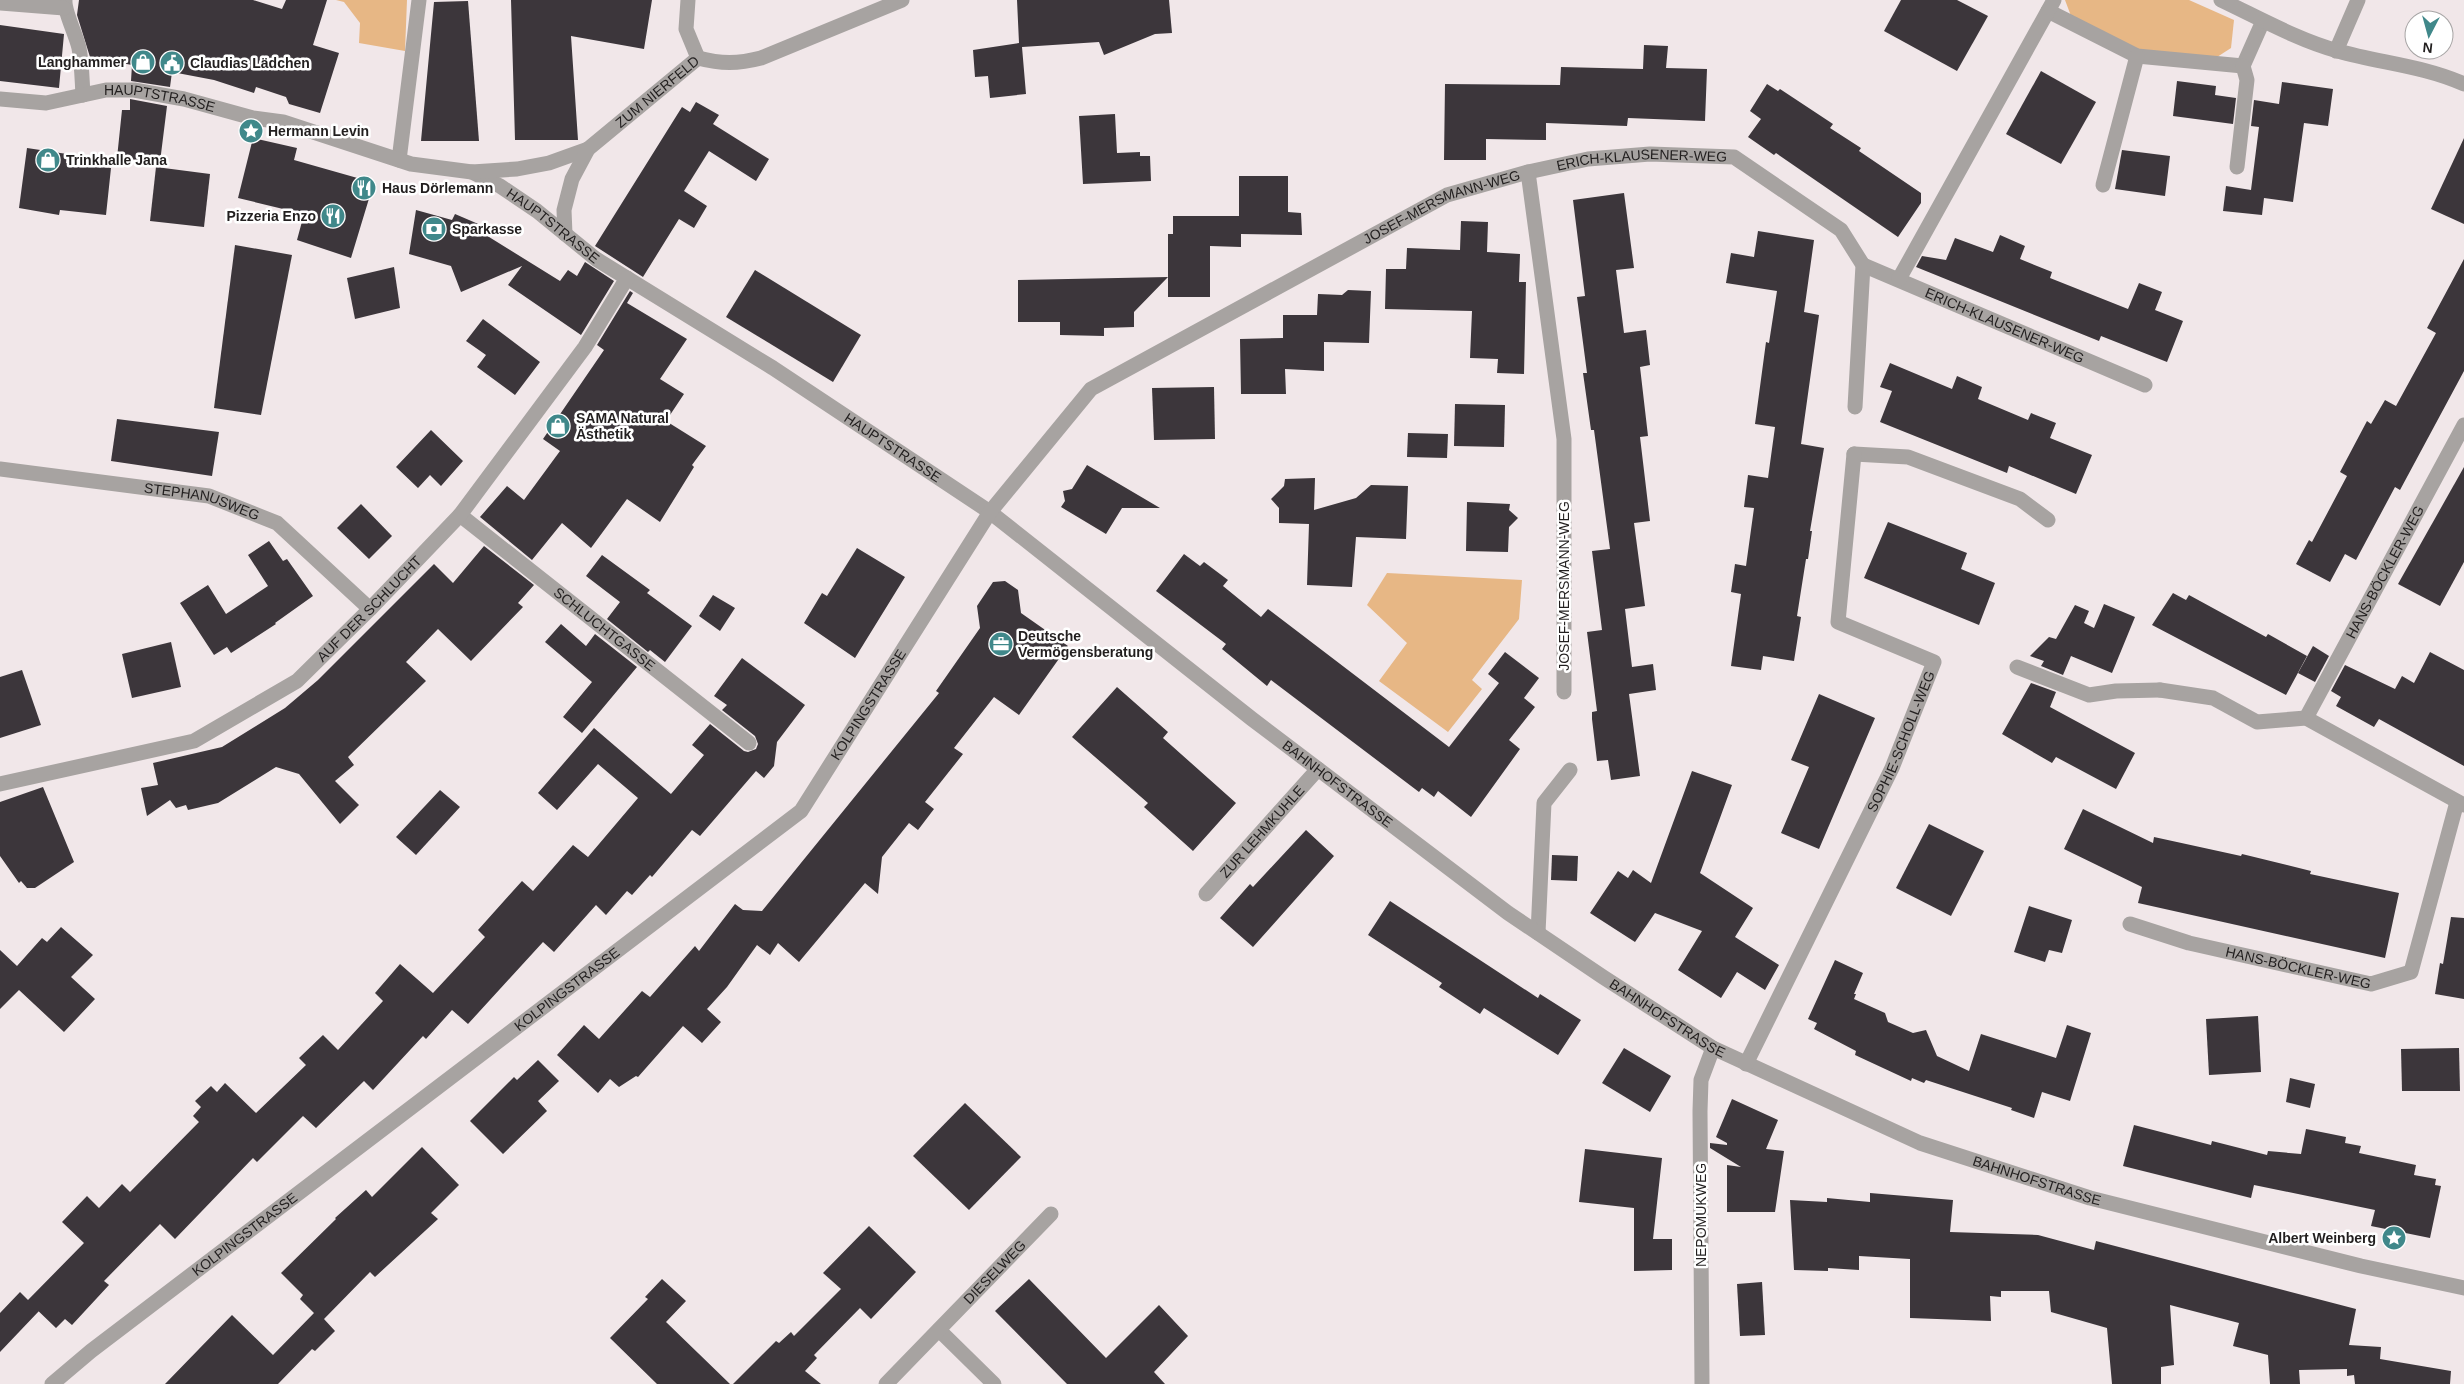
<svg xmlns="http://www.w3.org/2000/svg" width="2464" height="1384" font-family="Helvetica,sans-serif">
<rect width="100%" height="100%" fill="#f1e7e9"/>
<!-- green -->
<g fill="#e7b785">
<path d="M336,0H407L405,51L359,43L360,23L344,2Z"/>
<path d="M2065,0H2189L2234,20L2231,48L2214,59L2136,49L2071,16Z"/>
<path d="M1387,573L1522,580L1519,619L1472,680L1482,689L1448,732L1379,681L1407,643L1367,605Z"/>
</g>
<!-- building -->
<g fill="#3c363b">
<path d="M79,0H253L282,9L286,0H327L313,45L339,53L320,113L289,104L286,97L256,87L254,93L214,80L172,72L170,87L131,81L132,65L90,57L77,15Z"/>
<path d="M511,0H652L644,49L571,36L578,140H515Z"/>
<path d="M1017,0H1169L1172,33L1155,34L1104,55L1099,42L1022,47L1026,94L990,98L988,76L975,77L973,50L1019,43Z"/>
<path d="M1901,0H1957L1988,16L1957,71L1884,31Z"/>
<path d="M468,1L479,141H421L434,2Z"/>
<path d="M0,25L64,34L59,88L0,81Z"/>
<path d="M1644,45L1668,46L1666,68L1707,69L1705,121L1628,118L1627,126L1546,123V140L1486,139V160H1444L1445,84L1560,85L1561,67L1643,69Z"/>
<path d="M2041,71L2096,102L2061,164L2006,134Z"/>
<path d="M2177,81L2216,86L2215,95L2236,98L2233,124L2173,116Z"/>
<path d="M2282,82L2333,89L2328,126L2304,123L2293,202L2264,198L2262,215L2223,211L2226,186L2251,190L2259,127L2251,126L2254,100L2279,104Z"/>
<path d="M1767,84L1778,91L1780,89L1833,124L1830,128L1861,148L1859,151L1921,193V203L1898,237L1776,153L1774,155L1748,137L1761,119L1750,111Z"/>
<path d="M130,99L167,106L160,162L117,158L122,110H130Z"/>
<path d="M696,102L719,115L713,124L769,159L756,181L709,151L684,191L707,206L694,228L679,219L643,277L595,246L682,107L690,112Z"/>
<path d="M1115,114L1117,153L1140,152V156H1150L1151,181L1083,184L1079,116Z"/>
<path d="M253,138L297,148L294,160L368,181L371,192L351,258L297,240L304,214L238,198Z"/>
<path d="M2464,138V224L2431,209Z"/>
<path d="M27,148L67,154L66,163L111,168L106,215L60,210L59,215L19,208Z"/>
<path d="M2122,150L2170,156L2165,196L2115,189Z"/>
<path d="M156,167L210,174L204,227L150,221Z"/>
<path d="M1239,176H1288V212L1301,213L1302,235L1241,234V247L1210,246V297H1168V234H1173V216H1239Z"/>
<path d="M1624,193L1634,268L1616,270L1624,333L1646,330L1650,365L1640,367L1648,436L1640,437L1650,521L1634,523L1645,606L1625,609L1632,667L1653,664L1656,690L1629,694L1640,776L1611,780L1608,760L1597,761L1592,719V712L1597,711L1587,632L1602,630L1592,551L1610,549L1594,430H1591L1583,373H1587L1577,297L1585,296L1573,200Z"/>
<path d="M416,210L452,220L455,214L483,226L481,232L560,281L568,270L577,276L585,262L614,281L581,335L508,285L522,266L461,292L451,266L409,254Z"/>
<path d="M1461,221L1488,222L1487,252L1520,254L1519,282H1526L1524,374L1497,373L1498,359L1470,358L1472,311L1385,309L1386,269H1406L1407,248L1460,250Z"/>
<path d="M1758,231L1814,240L1804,312L1819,315L1801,444L1824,448L1810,531H1812L1808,559H1806L1797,616L1801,617L1794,661L1763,656L1761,670L1731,666L1741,594L1731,592L1735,564L1746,566L1754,508L1744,507L1748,475L1768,478L1775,427L1755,424L1766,342L1769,343L1777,291L1726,283L1731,253L1754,257Z"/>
<path d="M2000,235L2025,246L2020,259L2052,272L2050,278L2128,309L2139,283L2162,292L2155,310L2183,321L2167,362L2101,336L2099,341L1916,267L1922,256L1946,260L1955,238L1993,252Z"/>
<path d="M235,245L292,255L261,415L214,408Z"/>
<path d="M2464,259V371L2400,490L2395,487L2356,560L2345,554L2330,582L2296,564L2309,540L2312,542L2347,476L2340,472L2367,421L2371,424L2385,400L2396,406L2436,333L2427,328Z"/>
<path d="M394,267L400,308L355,319L347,278Z"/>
<path d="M755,270L861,335L833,382L726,317Z"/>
<path d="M1168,277L1134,312V327L1104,328V336L1060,335V322H1018V280Z"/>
<path d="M1348,290L1371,291L1369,343L1324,342V371L1285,369L1286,394H1241L1240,339L1283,338V315H1317L1318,294L1342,295Z"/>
<path d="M630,291L633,293L627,303L687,339L660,379L684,394L666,421L706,446L692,465L694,467L660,522L627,499L591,548L562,523L532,560L480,517L507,486L524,500L560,451L543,439L604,350L597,345Z"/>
<path d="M483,319L540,362L515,395L477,367L486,355L466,341Z"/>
<path d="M1890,363L1952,389L1957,376L1982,387L1978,399L2028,420L2031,413L2056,423L2050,438L2092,455L2076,494L2009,466L2007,473L1880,422L1892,391L1880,387Z"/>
<path d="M1214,387L1215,439L1154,440L1152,388Z"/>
<path d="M1455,404L1505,405L1504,447L1454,446Z"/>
<path d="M117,419L219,432L212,476L111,461Z"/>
<path d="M431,430L463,461L441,486L430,475L418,488L396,467Z"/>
<path d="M1408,433L1448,434L1447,458L1407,457Z"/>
<path d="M1087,465L1160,508H1122L1106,534L1061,507L1065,501L1063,491L1072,489Z"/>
<path d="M2464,467V562L2440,606L2398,584Z"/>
<path d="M1315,478L1314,510L1356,498L1371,485L1408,486L1406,539L1356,537L1352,587L1307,585L1309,524L1279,523V508L1271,499L1284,486L1285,479Z"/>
<path d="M1467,502L1510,504L1509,510L1518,518L1509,527L1508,552L1466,551Z"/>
<path d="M361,504L392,536L369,559L337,528Z"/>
<path d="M1888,522L1967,553L1961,569L1995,583L1979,625L1864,578Z"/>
<path d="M269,541L283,561L287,559L313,596L275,623L276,624L231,653L227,647L214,655L180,603L208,585L226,614L268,586L248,555Z"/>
<path d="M484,546L534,585L518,603L523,607L471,661L438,629L406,662L426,681L348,757L354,765L335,781L359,805L340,824L299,774L276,767L218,803L188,810L186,805L176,808L170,800L147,816L141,788L158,785L153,763L222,747L285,708L318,680L434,564L453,583Z"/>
<path d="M857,548L905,577L855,658L804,623L822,593L827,596Z"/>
<path d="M1184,554L1200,566L1204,562L1228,580L1223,586L1261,617L1268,609L1449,747L1499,683L1488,674L1505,652L1539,678L1524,698L1535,707L1509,740L1520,749L1471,817L1438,791L1434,797L1422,788L1419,792L1271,680L1267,686L1222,649L1226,644L1156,591Z"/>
<path d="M602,555L650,590L647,593L692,626L665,662L650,650L648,652L607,619L620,602L586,576Z"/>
<path d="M1005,581L1018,590L1021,613L1068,646L1019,715L994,697L954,748L963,754L925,802L934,809L918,830L909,823L882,857L878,894L865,883L799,962L778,943L770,955L757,945L727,987L707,1009L721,1022L702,1043L683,1026L638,1077L636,1076L619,1087L610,1079L598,1093L557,1055L584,1025L599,1039L642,991L650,997L695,946L699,951L735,904L743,910L762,911L939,693L936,691L980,628L977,606L993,582Z"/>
<path d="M2173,593L2186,600L2189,595L2266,637L2268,634L2307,656L2286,695L2152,625Z"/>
<path d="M713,595L735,608L720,631L699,616Z"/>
<path d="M2104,604L2135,617L2112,673L2071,656L2063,675L2041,666L2044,661L2030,656L2049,637L2056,639L2075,605L2089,611L2084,623L2094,628Z"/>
<path d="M561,624L586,646L595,634L637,667L582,733L563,717L592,682L545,642Z"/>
<path d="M171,642L181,687L132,698L122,654Z"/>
<path d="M2313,646L2329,656L2315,682L2298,673Z"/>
<path d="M2430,652L2464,670V766L2379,719L2374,727L2336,706L2341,697L2331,691L2345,665L2395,689L2402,676L2414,683Z"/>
<path d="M742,658L805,705L777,742L774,766L764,778L756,771L700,836L692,830L652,877L650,875L632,895L627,891L606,915L596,905L554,952L543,942L468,1024L452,1010L426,1039L423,1036L373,1090L364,1081L316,1128L303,1116L257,1162L253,1158L175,1239L160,1224L104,1281L109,1285L72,1325L65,1319L56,1328L30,1303L39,1311L0,1352V1313L20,1292L28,1300L84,1243L62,1222L87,1196L99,1208L122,1184L130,1192L199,1122L193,1116L201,1107L195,1101L211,1086L217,1092L225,1083L256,1113L306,1065L299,1058L323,1035L338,1050L383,1001L375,993L400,964L433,993L485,937L478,930L522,881L533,891L573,845L588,857L638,798L598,764L557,810L538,793L594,728L671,794L704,755L692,745L710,724L744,751L748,752L756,749L758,744L755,736L722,710L727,705L714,696Z"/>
<path d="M22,670L41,725L0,738V677Z"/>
<path d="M2031,683L2056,692L2050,707L2135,753L2116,789L2056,757L2052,763L2002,734Z"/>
<path d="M1117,687L1168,732L1163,738L1236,803L1193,851L1144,807L1148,803L1072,737Z"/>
<path d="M1819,694L1875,718L1819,849L1781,833L1809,767L1791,760Z"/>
<path d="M1692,771L1732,785L1700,873L1753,908L1735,937L1779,965L1765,990L1737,972L1721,998L1678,970L1702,931L1655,913L1635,942L1590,913L1618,871L1628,878L1633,870L1651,883Z"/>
<path d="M43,787L74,862L35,888H27L21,881L19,883L0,856V802Z"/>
<path d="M440,790L460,807L416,855L396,837Z"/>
<path d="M2083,809L2153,843L2154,837L2241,856L2242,854L2311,871L2310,874L2399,893L2385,958L2138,903L2142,887L2064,849Z"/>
<path d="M1929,824L1984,851L1951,916L1896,888Z"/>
<path d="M1306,830L1334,856L1253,947L1220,918L1250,884L1253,887Z"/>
<path d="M1552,855L1578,856L1577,881L1551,880Z"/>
<path d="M1390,901L1538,998L1540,994L1581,1020L1558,1055L1484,1008L1480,1014L1439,987L1442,983L1368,935Z"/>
<path d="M2029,906L2072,920L2062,953L2049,950L2045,962L2014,952Z"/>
<path d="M2451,917L2464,918V999L2435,994L2440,963L2443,964Z"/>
<path d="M61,927L93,955L71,977L95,999L64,1032L19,990L0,1009V950L17,966L42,938L47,942Z"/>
<path d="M1835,960L1863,973L1854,994H1856L1854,999L1885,1013L1888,1022L1913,1033L1926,1030L1937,1056L1969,1071L1981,1034L2056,1058L2067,1025L2091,1033L2070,1101L2042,1092L2034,1118L2011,1110L2012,1108L1926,1080L1924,1083L1912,1078L1911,1081L1855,1055L1856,1051L1814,1029L1817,1023L1808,1019Z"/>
<path d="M2258,1016L2261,1072L2209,1075L2206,1019Z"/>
<path d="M1624,1048L1671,1076L1650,1112L1602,1083Z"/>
<path d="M2459,1048L2460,1091H2402L2401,1049Z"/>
<path d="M538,1060L559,1081L538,1101L547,1111L503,1154L470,1121L514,1077L517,1080Z"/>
<path d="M2290,1078L2315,1084L2310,1108L2286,1102Z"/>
<path d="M1732,1099L1778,1120L1766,1149L1784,1151L1775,1212H1727V1165L1741,1167L1710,1148V1143L1727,1145V1143L1716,1137Z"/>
<path d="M965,1103L1021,1157L969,1210L913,1156Z"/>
<path d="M2134,1125L2211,1145L2212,1141L2267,1155L2268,1151L2301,1154L2306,1129L2346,1137L2345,1143L2361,1146L2359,1153L2416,1165L2414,1175L2436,1179L2435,1185L2441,1186L2430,1238L2371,1226L2375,1210L2254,1185L2251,1198L2123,1166Z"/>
<path d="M422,1147L459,1185L431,1213L438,1219L375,1277L370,1272L324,1319L335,1331L315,1351L312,1349L278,1384H165L232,1315L273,1355L314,1313L300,1299L303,1295L281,1273L336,1219L335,1218L366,1190L372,1197Z"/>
<path d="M1585,1149L1662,1158L1653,1239H1672V1270L1634,1271V1208L1579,1202Z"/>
<path d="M1870,1193L1953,1200L1950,1232L2038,1235L2094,1250L2096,1241L2356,1309L2349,1345L2381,1347L2380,1359L2451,1371L2450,1384H2355L2354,1375L2347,1376V1369L2299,1370L2300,1384H2270L2268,1355L2233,1346L2239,1323L2170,1305L2174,1365L2161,1367V1384H2112L2107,1328L2051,1312L2049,1291H2001V1297L1990,1296L1991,1321L1910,1318V1259L1859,1256V1270L1828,1268V1271L1794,1270L1790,1200L1827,1202V1198L1870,1202Z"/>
<path d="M869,1226L916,1272L871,1319L860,1308L814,1355L817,1358L805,1371L821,1384H733L776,1341L779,1343L791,1332L794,1336L841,1289L823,1273Z"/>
<path d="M662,1279L686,1301L666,1322L730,1384H657L610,1338L648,1299L645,1297Z"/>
<path d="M1029,1279L1106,1358L1159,1305L1188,1336L1154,1372L1165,1384H1067L995,1311Z"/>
<path d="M1762,1282L1765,1335L1740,1336L1737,1284Z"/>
</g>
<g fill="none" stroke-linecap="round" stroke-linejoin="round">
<!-- service -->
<g stroke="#a7a3a1" stroke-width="15">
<path d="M65,0C64,11 76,35 79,48C82,64 82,80 83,95"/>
<path d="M0,3L64,8"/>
<path d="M2048,11L2137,56L2243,66L2263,21"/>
<path d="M399,160L419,0"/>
<path d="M2237,167L2247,80L2243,66"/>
<path d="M2103,185L2137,56"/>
<path id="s1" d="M1863,265L2145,385"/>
<path d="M1899,279L2054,0"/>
<path d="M1854,454L1908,457L2020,499L2048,520"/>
<path d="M2017,667L2089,695L2116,691L2160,690"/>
<path d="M1538,933L1544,803L1570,770"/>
</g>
<!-- minor -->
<g stroke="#a7a3a1" stroke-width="15">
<path d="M688,0L686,29L698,58"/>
<path d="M2221,0C2259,18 2298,40 2338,51C2380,63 2424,66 2464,84"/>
<path d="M2336,51L2358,0"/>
<path d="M698,58C721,64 738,64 761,58L902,0"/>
<path id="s2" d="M0,99L46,103L106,90H134L184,99L253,118L283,122L411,164L472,172L500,186L537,211L596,259L773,368L990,512L1252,719L1508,913L1603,977L1713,1048L1920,1143L2090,1198L2361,1266L2464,1288"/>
<path d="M472,172L517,169L549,163L588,149"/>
<path id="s3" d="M1528,172L1588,159L1650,154L1734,157L1841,230L1863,265L1855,407"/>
<path id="s4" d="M565,234L564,210L572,179L588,149L698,58"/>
<path id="s5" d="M0,469L209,496L277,523L370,609"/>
<path id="s6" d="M460,515L749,743"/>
<path d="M2160,690L2213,698L2257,722L2306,718L2464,805"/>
<path id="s7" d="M2306,718L2464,425"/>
<path id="s8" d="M0,784L194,741L297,681L370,609L460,515L585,347L627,278"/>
<path id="s9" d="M1206,894L1318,769"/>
<path id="s10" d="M2130,924L2189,943L2371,984L2411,972L2457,802"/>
<path id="s11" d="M1746,1064L1892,768L1934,662L1838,622L1854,454"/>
<path d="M939,1330L994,1384"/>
<path id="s12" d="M52,1384L91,1351L801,811L990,512L1091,389L1447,195L1528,172L1564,439V692"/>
<path id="s13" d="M886,1384L1051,1214"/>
<path d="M1702,1384L1700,1111L1701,1080L1713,1048"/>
</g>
</g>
<!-- icons -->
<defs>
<symbol id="shop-disc" viewBox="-11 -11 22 22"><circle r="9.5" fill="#40888a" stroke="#fff"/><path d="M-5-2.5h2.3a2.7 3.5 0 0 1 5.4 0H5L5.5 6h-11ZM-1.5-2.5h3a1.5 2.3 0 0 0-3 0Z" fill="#fff"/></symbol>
<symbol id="civic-disc" viewBox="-11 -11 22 22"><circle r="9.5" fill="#40888a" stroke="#fff"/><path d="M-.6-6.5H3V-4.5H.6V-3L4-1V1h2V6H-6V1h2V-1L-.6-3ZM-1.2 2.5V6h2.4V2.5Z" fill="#fff"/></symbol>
<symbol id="sight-disc" viewBox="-11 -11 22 22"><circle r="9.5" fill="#40888a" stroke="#fff"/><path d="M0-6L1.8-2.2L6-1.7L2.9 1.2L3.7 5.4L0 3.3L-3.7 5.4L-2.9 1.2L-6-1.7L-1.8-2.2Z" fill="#fff"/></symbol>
<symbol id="restaurant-disc" viewBox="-11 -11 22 22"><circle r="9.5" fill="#40888a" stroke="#fff"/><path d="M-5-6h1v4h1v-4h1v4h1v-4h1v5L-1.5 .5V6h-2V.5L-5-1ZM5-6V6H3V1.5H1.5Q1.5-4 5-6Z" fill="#fff"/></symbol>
<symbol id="bank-disc" viewBox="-11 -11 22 22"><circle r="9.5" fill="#40888a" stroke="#fff"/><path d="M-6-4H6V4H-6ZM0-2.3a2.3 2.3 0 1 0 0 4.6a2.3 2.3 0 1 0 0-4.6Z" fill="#fff"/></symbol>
<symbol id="office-disc" viewBox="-11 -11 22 22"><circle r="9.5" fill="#40888a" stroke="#fff"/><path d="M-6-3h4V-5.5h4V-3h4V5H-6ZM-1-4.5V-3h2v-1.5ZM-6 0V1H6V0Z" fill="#fff"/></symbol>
</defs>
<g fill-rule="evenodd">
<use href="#shop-disc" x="129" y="48" width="28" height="28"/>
<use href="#civic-disc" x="158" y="49" width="28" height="28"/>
<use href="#sight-disc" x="237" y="117" width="28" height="28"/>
<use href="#shop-disc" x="34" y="146" width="28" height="28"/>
<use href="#restaurant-disc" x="350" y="174" width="28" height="28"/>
<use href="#restaurant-disc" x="319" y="202" width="28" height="28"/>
<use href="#bank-disc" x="420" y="215" width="28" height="28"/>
<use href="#shop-disc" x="544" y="412" width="28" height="28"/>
<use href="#office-disc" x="987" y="630" width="28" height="28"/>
<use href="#sight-disc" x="2380" y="1224" width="28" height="28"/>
</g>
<g text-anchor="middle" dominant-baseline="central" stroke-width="5" stroke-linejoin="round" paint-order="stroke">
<!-- poi labels -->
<g font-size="14" font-weight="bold" fill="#221f1f" stroke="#fff" text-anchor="start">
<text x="126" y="62" text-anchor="end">Langhammer</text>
<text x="190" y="63">Claudias Lädchen</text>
<text x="268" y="131">Hermann Levin</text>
<text x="66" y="160">Trinkhalle Jana</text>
<text x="382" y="188">Haus Dörlemann</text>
<text x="316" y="216" text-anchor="end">Pizzeria Enzo</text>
<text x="452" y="229">Sparkasse</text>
<text x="576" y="418">SAMA Natural<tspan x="576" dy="16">Ästhetik</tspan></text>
<text x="1018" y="636">Deutsche<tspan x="1018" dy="16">Vermögensberatung</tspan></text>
<text x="2376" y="1238" text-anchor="end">Albert Weinberg</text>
</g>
<!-- street labels -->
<g font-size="14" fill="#221f1f" stroke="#fff">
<text stroke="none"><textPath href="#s4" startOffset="180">ZUM NIERFELD</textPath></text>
<text stroke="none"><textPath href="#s2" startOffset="162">HAUPTSTRASSE</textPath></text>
<text stroke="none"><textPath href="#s3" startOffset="115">ERICH-KLAUSENER-WEG</textPath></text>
<text stroke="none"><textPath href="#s12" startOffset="1852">JOSEF-MERSMANN-WEG</textPath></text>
<text stroke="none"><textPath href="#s2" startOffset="582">HAUPTSTRASSE</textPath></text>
<text stroke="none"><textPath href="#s1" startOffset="154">ERICH-KLAUSENER-WEG</textPath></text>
<text stroke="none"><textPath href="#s2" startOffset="988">HAUPTSTRASSE</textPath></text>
<text stroke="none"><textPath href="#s5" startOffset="205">STEPHANUSWEG</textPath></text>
<text stroke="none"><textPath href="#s7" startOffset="166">HANS-BÖCKLER-WEG</textPath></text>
<text transform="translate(1564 586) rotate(-90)">JOSEF-MERSMANN-WEG</text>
<text stroke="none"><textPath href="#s8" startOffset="420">AUF DER SCHLUCHT</textPath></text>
<text stroke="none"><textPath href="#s6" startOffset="184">SCHLUCHTGASSE</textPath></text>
<text stroke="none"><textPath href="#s12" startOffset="1069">KOLPINGSTRASSE</textPath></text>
<text stroke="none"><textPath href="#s11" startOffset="358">SOPHIE-SCHOLL-WEG</textPath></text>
<text stroke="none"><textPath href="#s2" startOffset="1546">BAHNHOFSTRASSE</textPath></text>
<text stroke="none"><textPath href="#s9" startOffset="84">ZUR LEHMKUHLE</textPath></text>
<text stroke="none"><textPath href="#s10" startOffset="174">HANS-BÖCKLER-WEG</textPath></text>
<text stroke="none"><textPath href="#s12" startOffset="649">KOLPINGSTRASSE</textPath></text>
<text stroke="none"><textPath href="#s2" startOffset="1951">BAHNHOFSTRASSE</textPath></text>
<text stroke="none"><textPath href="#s2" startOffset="2356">BAHNHOFSTRASSE</textPath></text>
<text transform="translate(1701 1215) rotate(-90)">NEPOMUKWEG</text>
<text stroke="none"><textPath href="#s12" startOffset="244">KOLPINGSTRASSE</textPath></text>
<text stroke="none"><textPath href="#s13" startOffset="156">DIESELWEG</textPath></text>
</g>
</g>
<!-- north arrow -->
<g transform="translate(2429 35) rotate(186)"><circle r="24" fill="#ffffff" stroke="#a7a5a5"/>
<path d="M0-4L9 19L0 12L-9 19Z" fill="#40888a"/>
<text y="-8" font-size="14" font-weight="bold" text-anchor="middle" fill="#221f1f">N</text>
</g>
</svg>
